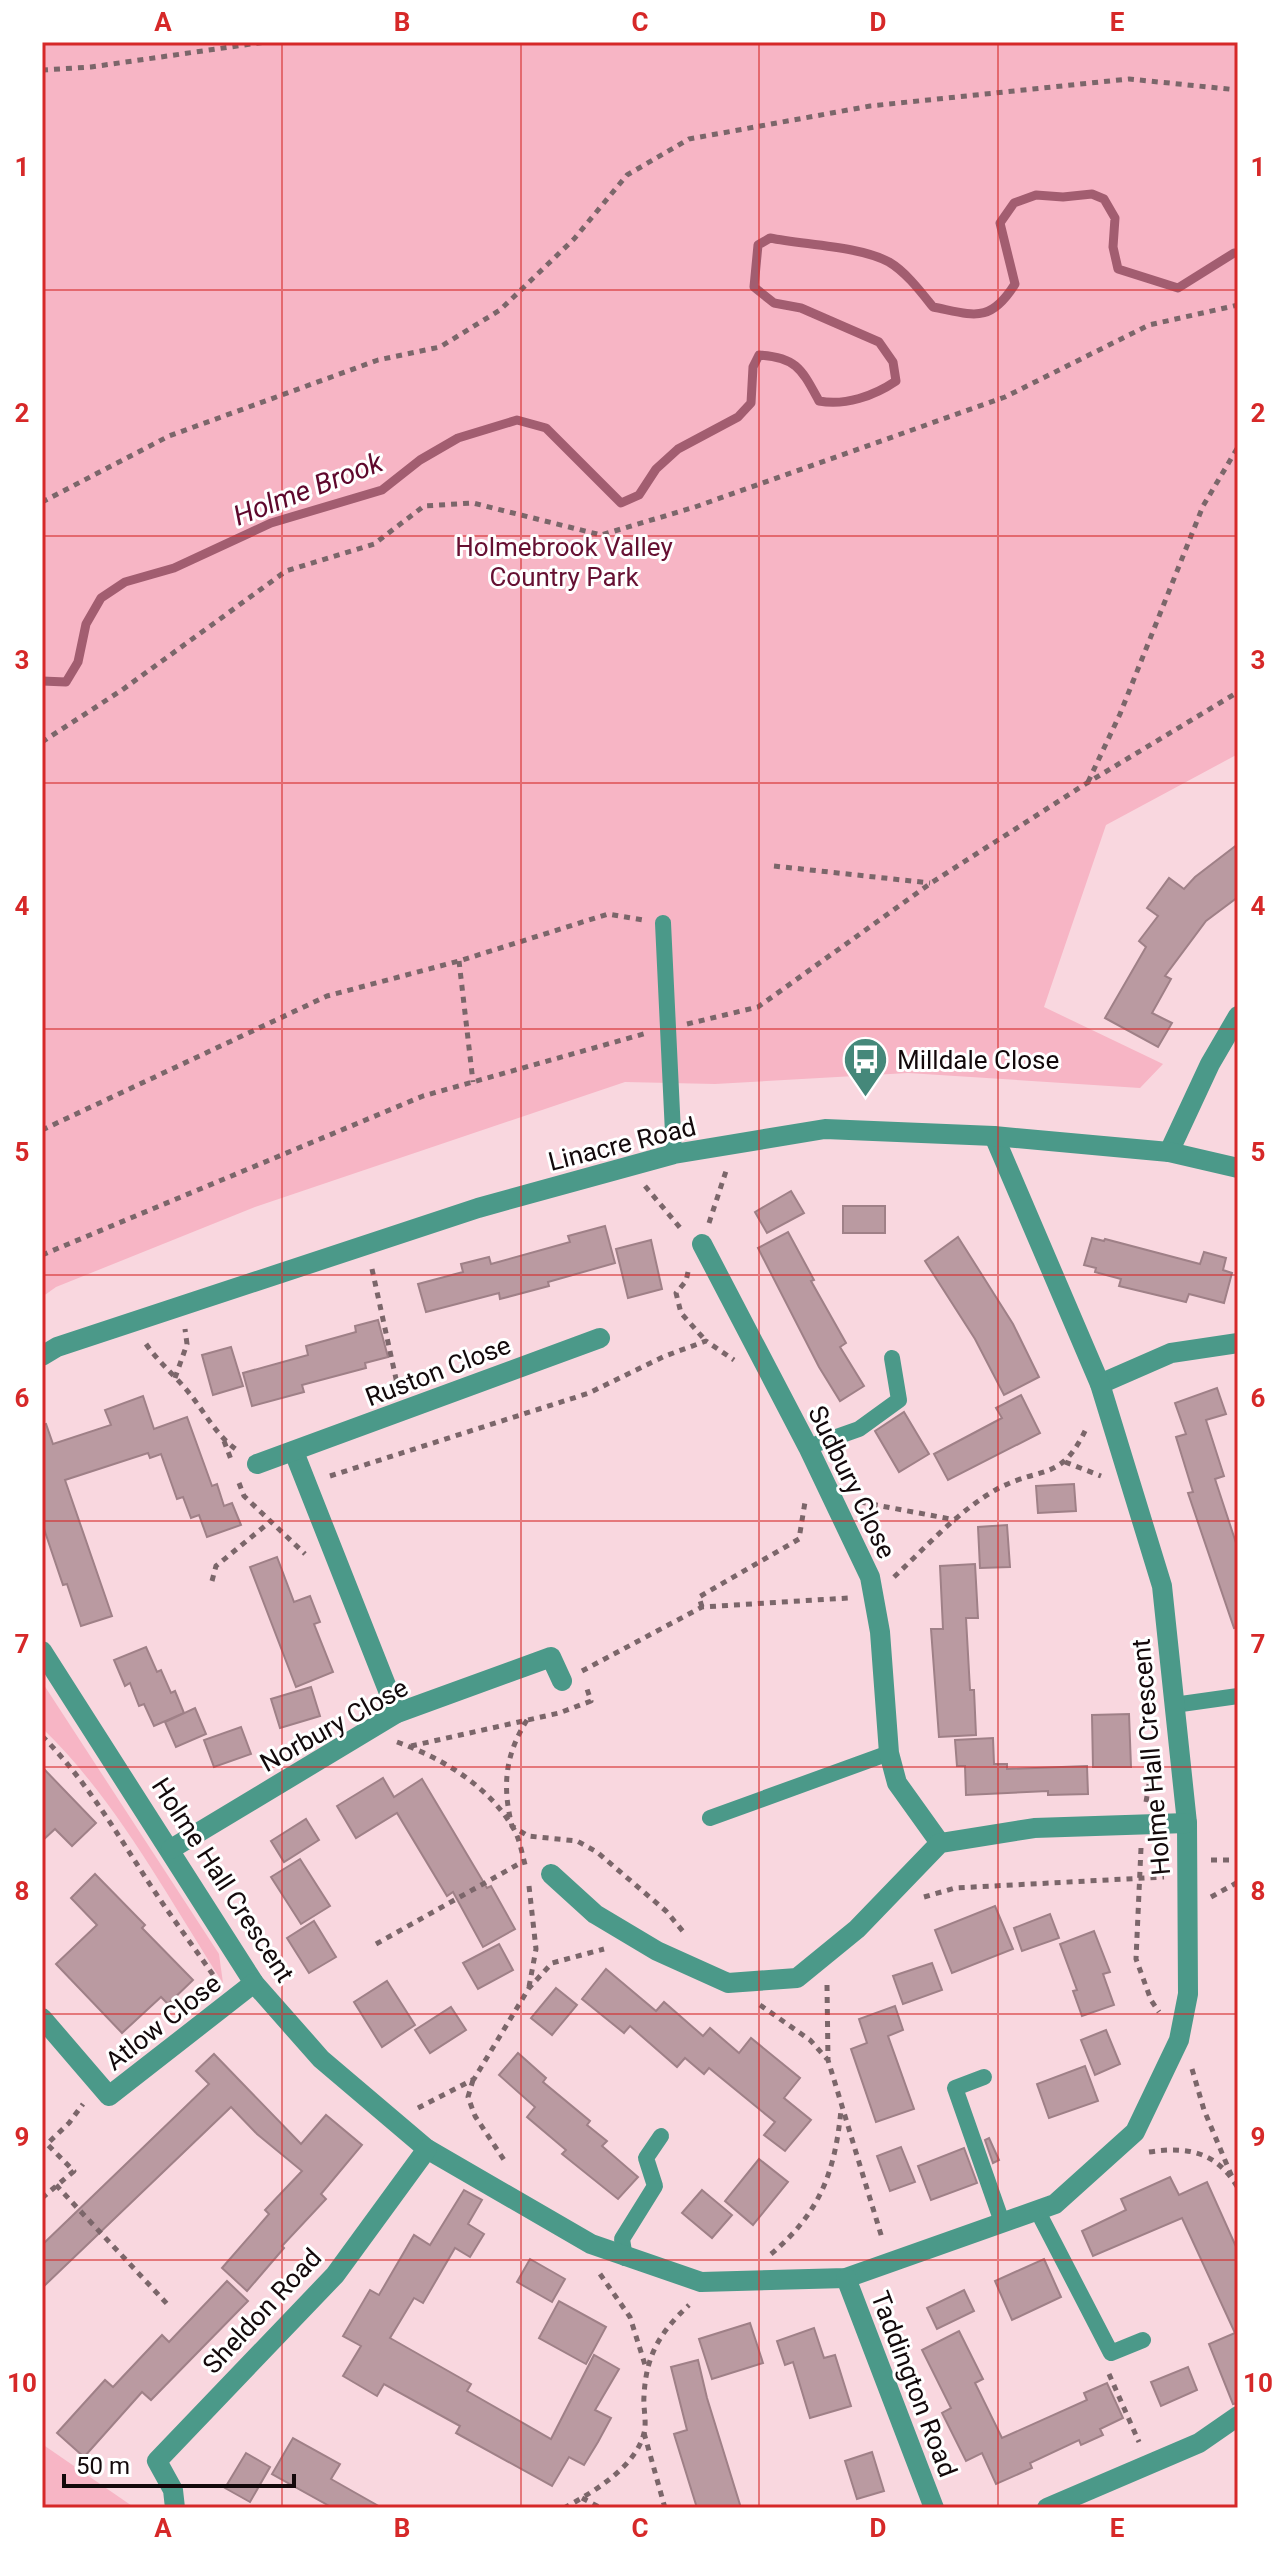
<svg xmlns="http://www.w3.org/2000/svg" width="1280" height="2550" font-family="Roboto,sans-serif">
<rect width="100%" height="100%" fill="#f9d7df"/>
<!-- green -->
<g fill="#f7b5c5">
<path d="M42,42H1238V754L1106,825L1044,1007L1163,1064L1140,1088L908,1073L715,1084L625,1082L255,1207L56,1287L42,1297Z"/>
<path d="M42,1682L219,1954L223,1983C168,1898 116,1799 42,1728Z"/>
<path d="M42,2444L135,2508H42Z"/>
</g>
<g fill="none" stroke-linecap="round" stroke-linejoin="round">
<!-- stream -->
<path stroke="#a25d70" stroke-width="9" d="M42,681L66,682L78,662L86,624L101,598L125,582L174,568L271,523L382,490L420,460L458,438L517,420L546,428L621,503L639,495L656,469L678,449L738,417L751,403L753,367L759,355C797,357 802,370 819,401C845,406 874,396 896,381L893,362L879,342L801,308L774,303L754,287L758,245L770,238C805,245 859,246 889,262C906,272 921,292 933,307C974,315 990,324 1015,284L1000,223L1014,203L1036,195L1063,197L1092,194L1104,199L1115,218L1113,247L1118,269L1178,288L1234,253H1238"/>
</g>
<!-- building -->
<g fill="#ba9aa1" stroke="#9f8087" stroke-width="2">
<path d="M1238,844V897L1206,921L1165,976L1171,979L1152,1013L1172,1023L1158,1047L1105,1018L1146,947L1139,941L1158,916L1147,908L1169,878L1184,889L1195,877Z"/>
<path d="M791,1191L804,1213L767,1233L755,1212Z"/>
<rect x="843" y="1206" width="42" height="27"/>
<path d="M605,1226L615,1263L548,1282L549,1286L500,1299L499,1293L426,1312L418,1284L463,1272L461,1264L489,1257L491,1264L570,1242L568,1236Z"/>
<path d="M788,1232L814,1280L811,1281L846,1343L840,1347L864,1386L840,1401L819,1367L758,1248Z"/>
<path d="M958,1237L1013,1324L1039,1377L1004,1395L975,1339L925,1261Z"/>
<path d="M1092,1238L1104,1241L1105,1239L1200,1264L1204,1252L1226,1258L1223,1270L1232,1273L1224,1303L1189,1294L1186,1302L1119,1286L1121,1279L1095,1272L1096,1268L1084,1265Z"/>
<path d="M651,1240L662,1289L628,1298L616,1249Z"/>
<path d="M378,1320L388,1357L365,1363L366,1368L302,1385L304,1392L252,1406L243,1373L308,1355L306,1346L356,1332L355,1326Z"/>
<path d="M231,1347L243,1386L213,1395L202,1355Z"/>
<path d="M1217,1388L1226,1414L1206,1420L1224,1476L1215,1479L1238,1549V1627L1234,1628L1188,1493L1193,1492L1176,1437L1186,1434L1175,1403Z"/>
<path d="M1021,1395L1040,1433L948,1480L934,1454L1002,1418L996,1408Z"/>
<path d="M143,1396L154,1429L187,1417L212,1486L217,1484L224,1506L232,1503L241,1525L207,1537L199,1515L191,1518L183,1497L177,1499L161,1454L150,1458L148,1453L65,1480L112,1616L81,1626L67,1584L63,1585L42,1523V1425L46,1424L53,1444L111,1425L105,1410Z"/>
<path d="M904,1412L929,1454L899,1472L875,1431Z"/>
<path d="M1074,1484L1076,1511L1038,1513L1036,1486Z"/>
<path d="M1007,1525L1010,1567L980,1568L978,1527Z"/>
<path d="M277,1557L294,1602L310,1596L320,1622L314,1624L333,1672L296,1687L250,1567Z"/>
<path d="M975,1564L978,1618H966L970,1690H974L976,1735L939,1737L931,1629H943L940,1566Z"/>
<path d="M146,1647L157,1672L161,1670L171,1693L175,1691L184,1713L154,1726L144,1704L139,1706L130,1683L125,1686L114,1660Z"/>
<path d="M311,1687L320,1716L280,1728L271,1699Z"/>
<path d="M195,1708L206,1734L176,1747L165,1722Z"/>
<path d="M1129,1714L1131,1767H1093L1092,1715Z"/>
<path d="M241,1727L251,1754L214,1767L204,1740Z"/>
<path d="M993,1738L994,1764H1007V1769L1087,1766L1088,1794L1048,1795V1791L966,1795L965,1766H957L955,1740Z"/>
<path d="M42,1767L96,1823L72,1846L55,1829L42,1841Z"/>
<path d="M383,1778L394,1797L422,1779L487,1888L491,1886L515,1929L483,1947L453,1892L447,1896L397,1813L356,1838L337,1806Z"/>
<path d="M306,1819L319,1840L284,1862L271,1841Z"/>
<path d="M300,1859L330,1906L301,1924L271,1877Z"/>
<path d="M95,1874L145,1925L142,1928L193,1980L168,2004L161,1997L122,2033L56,1964L97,1925L71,1898Z"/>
<path d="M995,1906L1013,1949L952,1973L935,1930Z"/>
<path d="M1050,1914L1059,1938L1022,1951L1014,1928Z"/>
<path d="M314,1921L336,1957L309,1973L287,1938Z"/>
<path d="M1094,1931L1110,1972L1103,1974L1114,2005L1082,2016L1073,1991L1077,1990L1060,1944Z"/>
<path d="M499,1944L513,1970L478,1989L463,1963Z"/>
<path d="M932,1963L942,1990L903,2004L893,1976Z"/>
<path d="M606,1969L656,2011L664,2002L703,2036L710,2028L739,2053L751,2038L800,2078L784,2098L811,2120L785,2151L764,2135L775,2122L709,2068L704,2074L685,2058L677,2067L630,2026L624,2033L582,1999Z"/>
<path d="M387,1981L415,2025L382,2047L354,2002Z"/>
<path d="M556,1988L577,2005L552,2035L531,2018Z"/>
<path d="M895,2006L903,2030L888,2036L914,2109L876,2122L851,2049L867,2043L859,2019Z"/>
<path d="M451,2007L466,2030L430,2053L415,2030Z"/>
<path d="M1106,2030L1120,2064L1095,2075L1081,2040Z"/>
<path d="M518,2053L546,2078L543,2082L590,2121L587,2125L607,2141L602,2146L638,2177L618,2199L562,2154L566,2150L527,2117L535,2107L499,2075Z"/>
<path d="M214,2054L301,2144L326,2115L362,2145L321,2194L326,2199L282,2246L284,2248L247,2291L222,2268L269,2214L265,2210L302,2171L257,2134L231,2107L42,2288V2245L209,2084L196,2071Z"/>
<path d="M1085,2066L1098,2101L1049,2118L1037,2084Z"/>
<path d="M989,2138L999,2160L993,2163L985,2140Z"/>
<path d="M901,2147L915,2182L890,2191L877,2156Z"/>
<path d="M964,2148L977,2183L931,2200L918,2166Z"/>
<path d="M759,2159L788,2182L753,2225L725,2201Z"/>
<path d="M1170,2177L1179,2195L1207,2182L1238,2251V2403L1233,2404L1209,2344L1235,2333L1182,2218L1093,2256L1082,2231L1126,2210L1121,2199Z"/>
<path d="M464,2190L482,2200L468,2224L484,2234L470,2257L455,2248L423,2303L414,2298L390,2338L471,2384L467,2391L551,2439L594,2355L619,2369L595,2410L611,2418L598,2442L584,2465L569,2457L552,2486L456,2433L460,2426L384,2384L377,2396L343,2376L361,2346L343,2336L370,2290L379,2295L414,2235L430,2245Z"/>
<path d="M702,2190L732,2215L712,2238L682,2213Z"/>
<path d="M530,2259L565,2279L552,2302L517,2282Z"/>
<path d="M1044,2259L1061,2297L1012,2320L995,2281Z"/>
<path d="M227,2281L248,2301L151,2400L142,2392L84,2457L57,2433L105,2380L113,2387L162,2335L169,2342Z"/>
<path d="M964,2290L974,2311L937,2329L927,2308Z"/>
<path d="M559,2301L606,2327L586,2364L539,2338Z"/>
<path d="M750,2323L763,2363L712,2379L699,2339Z"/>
<path d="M814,2328L824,2358L835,2355L851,2406L810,2418L793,2362L785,2365L777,2341Z"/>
<path d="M959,2331L983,2379L975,2383L1002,2438L1087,2400L1084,2393L1107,2383L1123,2418L1100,2429L1103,2435L1081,2445L1079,2440L1030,2463L1032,2468L996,2484L982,2453L966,2461L942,2413L951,2408L922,2350Z"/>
<path d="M698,2360L707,2398L741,2508H697L674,2434L687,2430L671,2367Z"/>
<path d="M1188,2367L1197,2390L1161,2406L1151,2382Z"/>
<path d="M293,2438L340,2464L331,2479L382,2508H333L272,2474Z"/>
<path d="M872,2452L884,2491L857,2499L845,2461Z"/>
<path d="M246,2453L270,2467L250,2502L225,2488Z"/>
</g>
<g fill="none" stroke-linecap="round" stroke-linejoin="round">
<!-- path -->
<g stroke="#7b666a" stroke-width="5" stroke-dasharray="6 6" stroke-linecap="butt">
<path d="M42,70L91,67L265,42"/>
<path d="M42,502L169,436L378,360L440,347L500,310L574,239L627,175L689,139L870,106L1129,79L1238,90"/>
<path d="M42,742L122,690L286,571L374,544L424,506L473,503L601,535L695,507L1005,397L1149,325L1238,305"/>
<path d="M1088,782L1120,714L1203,506L1238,447"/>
<path d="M774,866L930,883"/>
<path d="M459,961L473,1082"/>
<path d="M687,1024L758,1007L931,883L1087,783L1238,692"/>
<path d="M42,1130L327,996L459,961L608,914L643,920"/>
<path d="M645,1186L682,1230"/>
<path d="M709,1223L727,1168"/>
<path d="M42,1255L423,1096L647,1033"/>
<path d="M372,1269L398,1388"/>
<path d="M688,1272L686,1281L676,1293L681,1313L706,1341"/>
<path d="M146,1344C157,1360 171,1372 184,1387C203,1408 214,1434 237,1450"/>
<path d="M175,1378L187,1344L185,1329"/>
<path d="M224,1441L232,1462"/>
<path d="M1065,1462L1101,1476"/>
<path d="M330,1476L589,1393L665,1356L706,1341L734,1360"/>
<path d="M239,1483L244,1496L305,1554"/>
<path d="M860,1502L956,1520"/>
<path d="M894,1577C926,1547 960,1509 999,1488C1045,1465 1061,1482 1087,1427"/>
<path d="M212,1581L216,1566L271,1521"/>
<path d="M702,1607L699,1597L799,1539L805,1502"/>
<path d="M582,1671L702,1607L848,1598"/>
<path d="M527,1720C505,1755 502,1786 512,1826L528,1836L577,1841L597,1852L666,1911L686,1935"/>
<path d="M42,1736C87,1781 117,1834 151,1886C172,1918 196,1950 218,1982"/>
<path d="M397,1742C442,1758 487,1785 512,1826C520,1838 522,1855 526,1868"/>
<path d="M411,1746L559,1713L591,1701L587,1689"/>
<path d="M1146,1802L1153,1761"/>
<path d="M1141,1848L1136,1959L1151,2000L1159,2012"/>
<path d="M1211,1860H1238"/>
<path d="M529,1886L536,1949L529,1987"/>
<path d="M924,1897L955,1888L1164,1877"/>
<path d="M1211,1897L1238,1882"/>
<path d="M376,1944L524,1861"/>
<path d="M827,1985L828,2060L882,2238"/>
<path d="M760,2005L810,2040L827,2059"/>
<path d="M1192,2069L1204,2110L1232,2177"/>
<path d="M473,2080L468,2097L475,2116L506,2163"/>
<path d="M418,2108L474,2079L529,1988L552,1963L604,1949"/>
<path d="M1149,2152C1188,2146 1217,2152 1238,2188"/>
<path d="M56,2185L170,2307"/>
<path d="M42,2198L74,2171L47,2144L69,2123L83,2104"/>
<path d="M771,2254C820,2213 835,2172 841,2110"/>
<path d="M600,2274L630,2317L646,2368"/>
<path d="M1109,2374L1139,2442"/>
<path d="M644,2433L665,2508"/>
<path d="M582,2498L601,2508"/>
<path d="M564,2508C592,2493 636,2467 644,2433C647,2422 643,2408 644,2396C646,2355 660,2332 689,2305"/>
</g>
<!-- service -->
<g stroke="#4b9989" stroke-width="16">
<path d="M663,923L674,1154"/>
<path d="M808,1447L859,1429L899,1400L892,1358"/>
<path d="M1174,1705L1238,1696"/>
<path d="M710,1818L889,1753"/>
<path d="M984,2077L955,2088L1002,2222"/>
<path d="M1037,2210L1111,2353L1143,2340"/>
<path d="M625,2258L622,2239L655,2186L646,2158L661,2136"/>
</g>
<!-- minor -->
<g stroke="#4b9989" stroke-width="20">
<path d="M1169,1152L1210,1064L1238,1016"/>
<path d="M702,1244L808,1447L870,1577L880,1632L889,1753L897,1783L940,1843"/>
<path d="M1100,1384L1171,1353L1238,1343"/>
<path d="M294,1452L397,1713"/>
<path d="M257,1464L600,1338"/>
<path d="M42,1651L254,1983L321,2059L427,2149L591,2244L701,2282L846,2278L1055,2204L1135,2132L1179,2040L1188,1994L1187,1823L1162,1586L1100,1384L994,1136"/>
<path d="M171,1849L397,1713L551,1657L562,1681"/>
<path d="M551,1874L595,1914L657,1951L728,1983L797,1978L857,1929L940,1843L1034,1828L1187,1823"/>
<path d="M42,2018L109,2096L254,1983"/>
<path d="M846,2278L934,2508"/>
<path d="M175,2508L173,2490L157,2461L335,2275L427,2149"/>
<path d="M1047,2508L1199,2443L1238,2416"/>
</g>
<!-- tertiary -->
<path stroke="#4b9989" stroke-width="20" d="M42,1356L57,1347L478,1208L674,1154L825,1129L994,1136L1169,1152L1238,1168"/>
</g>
<!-- grid -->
<path fill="none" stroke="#d62828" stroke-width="2" stroke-opacity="0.55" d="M282,42V2508M521,42V2508M759,42V2508M998,42V2508M42,290H1238M42,536H1238M42,783H1238M42,1029H1238M42,1275H1238M42,1521H1238M42,1767H1238M42,2014H1238M42,2260H1238"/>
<!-- icons -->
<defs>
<symbol id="bus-pin" viewBox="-11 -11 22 30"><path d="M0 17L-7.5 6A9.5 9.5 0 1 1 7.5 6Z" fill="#45887a" stroke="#fff"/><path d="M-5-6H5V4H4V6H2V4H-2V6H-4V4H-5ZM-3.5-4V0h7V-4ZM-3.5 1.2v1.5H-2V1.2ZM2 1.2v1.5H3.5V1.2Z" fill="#fff"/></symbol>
</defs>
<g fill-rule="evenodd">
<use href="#bus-pin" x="840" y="1034" width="51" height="69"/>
</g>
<g text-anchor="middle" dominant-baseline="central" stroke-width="6" stroke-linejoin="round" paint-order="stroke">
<!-- park labels -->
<g font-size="26" fill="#661032" stroke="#fff">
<text x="564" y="547">Holmebrook Valley<tspan x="564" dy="30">Country Park</tspan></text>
</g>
<!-- poi labels -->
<g font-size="26" fill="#13090b" stroke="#fff" text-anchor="start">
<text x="897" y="1060">Milldale Close</text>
</g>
<!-- street labels -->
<g font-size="26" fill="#13090b" stroke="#fff">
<text transform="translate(622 1144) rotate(-14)">Linacre Road</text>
<text transform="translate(438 1371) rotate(-21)">Ruston Close</text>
<text transform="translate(852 1482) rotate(64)">Sudbury Close</text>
<text transform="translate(334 1725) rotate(-29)">Norbury Close</text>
<text transform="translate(1151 1757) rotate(-95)">Holme Hall Crescent</text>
<text transform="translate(223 1880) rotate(57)">Holme Hall Crescent</text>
<text transform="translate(163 2022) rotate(-38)">Atlow Close</text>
<text transform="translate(262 2311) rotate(-47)">Sheldon Road</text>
<text transform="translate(914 2384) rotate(69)">Taddington Road</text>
</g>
<!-- water labels -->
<g font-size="28" font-style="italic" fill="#5e072c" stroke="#fff">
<text transform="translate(308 489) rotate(-21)">Holme Brook</text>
</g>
</g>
<!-- border -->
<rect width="1280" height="2550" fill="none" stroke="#ffffff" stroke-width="88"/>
<!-- scale -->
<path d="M64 2474v12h230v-12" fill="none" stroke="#13090b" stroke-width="4"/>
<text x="76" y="2474" font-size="24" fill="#13090b" stroke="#ffffff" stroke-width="6" paint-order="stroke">50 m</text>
<rect x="44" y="44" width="1192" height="2462" fill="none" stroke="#d62828" stroke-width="3"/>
<g font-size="26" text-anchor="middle" font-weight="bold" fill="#d62828">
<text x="163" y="31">A</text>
<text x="402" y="31">B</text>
<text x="640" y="31">C</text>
<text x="878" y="31">D</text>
<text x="1117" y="31">E</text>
<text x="22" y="176">1</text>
<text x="1258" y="176">1</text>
<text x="22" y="422">2</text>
<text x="1258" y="422">2</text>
<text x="22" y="669">3</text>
<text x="1258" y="669">3</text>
<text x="22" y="915">4</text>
<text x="1258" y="915">4</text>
<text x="22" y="1161">5</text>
<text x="1258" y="1161">5</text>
<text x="22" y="1407">6</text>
<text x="1258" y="1407">6</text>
<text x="22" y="1653">7</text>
<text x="1258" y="1653">7</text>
<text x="22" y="1900">8</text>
<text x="1258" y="1900">8</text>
<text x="22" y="2146">9</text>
<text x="1258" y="2146">9</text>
<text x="22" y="2392">10</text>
<text x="1258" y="2392">10</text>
<text x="163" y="2537">A</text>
<text x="402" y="2537">B</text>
<text x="640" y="2537">C</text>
<text x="878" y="2537">D</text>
<text x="1117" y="2537">E</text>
</g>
</svg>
